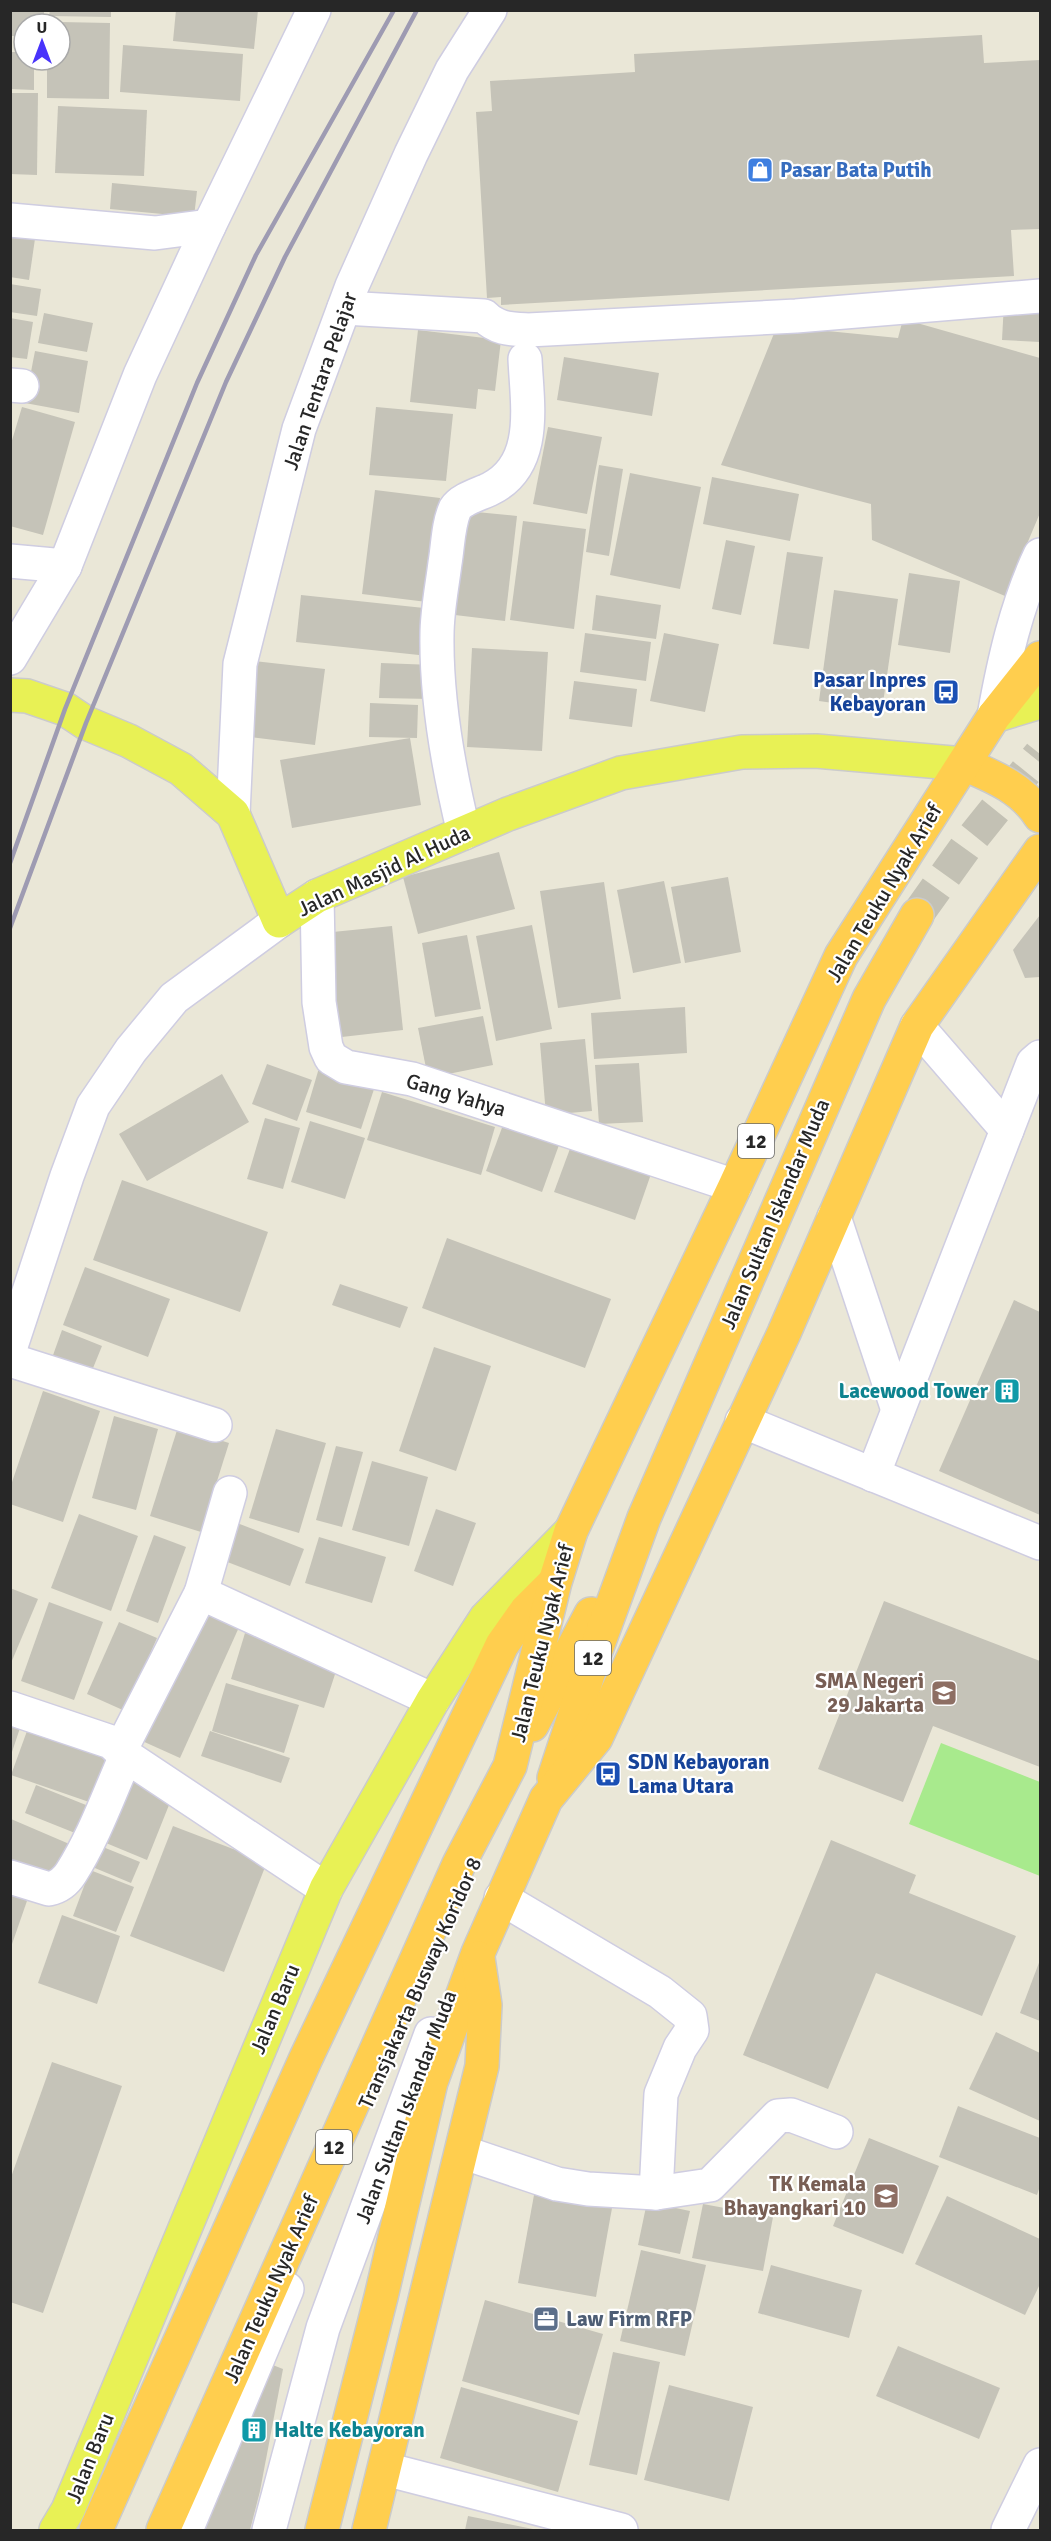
<svg xmlns="http://www.w3.org/2000/svg" width="1051" height="2541" font-family="Signika,sans-serif">
<rect width="100%" height="100%" fill="#eae7d7"/>
<!-- pitch -->
<path fill="#a8ea8d" d="M941,1743L1040,1782V1876L909,1824Z"/>
<!-- building -->
<g fill="#c5c3b8">
<path d="M10,10H44V24H24V36H10Z"/>
<path d="M50,10H111V17L49,16Z"/>
<path d="M176,10H258L254,49L173,41Z"/>
<path d="M60,22L110,23L109,99L47,98V60H60Z"/>
<path d="M982,35L984,63L1040,60V229L1011,230L1014,276L501,305V297L487,298L476,112L492,111L490,81L635,72L634,54Z"/>
<path d="M123,45L243,54L240,101L120,92Z"/>
<path d="M10,52H24V60H34V90L10,89Z"/>
<path d="M10,93H38L37,175L10,174Z"/>
<path d="M58,106L147,110L144,176L55,173Z"/>
<path d="M112,183L197,191L194,217L110,209Z"/>
<path d="M10,223L37,225L29,280L10,277Z"/>
<path d="M10,284L41,289L37,316L10,312Z"/>
<path d="M1004,303L1040,304V342L1002,340Z"/>
<path d="M44,313L93,323L87,352L38,343Z"/>
<path d="M10,318L33,322L27,359L10,357Z"/>
<path d="M903,319L1040,358V513L1005,596L872,540L871,504L721,465L777,326L898,338Z"/>
<path d="M418,330L501,340L495,391L478,389L476,409L410,402Z"/>
<path d="M35,351L88,361L79,413L25,403Z"/>
<path d="M564,357L659,373L652,416L557,400Z"/>
<path d="M22,407L75,422L43,535L10,526V447Z"/>
<path d="M376,407L453,414L446,481L369,475Z"/>
<path d="M548,427L602,437L587,514L533,504Z"/>
<path d="M599,465L623,469L609,556L586,552Z"/>
<path d="M630,473L701,487L680,589L610,575Z"/>
<path d="M712,477L799,494L790,541L703,524Z"/>
<path d="M375,490L440,498L427,602L362,594Z"/>
<path d="M466,511L517,516L505,621L455,615Z"/>
<path d="M523,521L586,529L574,629L510,620Z"/>
<path d="M726,540L755,546L741,615L712,609Z"/>
<path d="M787,552L823,557L809,649L773,644Z"/>
<path d="M909,573L960,581L950,653L898,645Z"/>
<path d="M834,590L898,599L882,710L819,701Z"/>
<path d="M301,595L424,608L419,655L296,642Z"/>
<path d="M596,595L661,605L656,639L592,630Z"/>
<path d="M585,633L651,642L646,681L580,672Z"/>
<path d="M664,633L719,644L705,712L650,701Z"/>
<path d="M472,648L548,652L542,751L467,747Z"/>
<path d="M253,661L325,669L315,745L243,736Z"/>
<path d="M381,663L433,665L432,699L379,698Z"/>
<path d="M574,681L637,689L632,727L569,719Z"/>
<path d="M370,703L418,705L417,738L369,737Z"/>
<path d="M410,738L421,805L292,828L280,760Z"/>
<path d="M499,852L515,909L418,934L403,877Z"/>
<path d="M728,877L741,952L685,963L671,887Z"/>
<path d="M664,881L681,963L633,973L617,890Z"/>
<path d="M604,882L621,999L558,1008L540,891Z"/>
<path d="M1040,915V977L1025,978L1013,950Z"/>
<path d="M532,925L552,1029L496,1041L476,936Z"/>
<path d="M392,926L403,1030L333,1038L323,933Z"/>
<path d="M467,935L481,1009L435,1017L422,943Z"/>
<path d="M685,1007L687,1053L594,1059L591,1013Z"/>
<path d="M483,1016L493,1065L428,1078L418,1028Z"/>
<path d="M585,1039L592,1111L546,1115L540,1043Z"/>
<path d="M639,1063L643,1122L599,1124L595,1065Z"/>
<path d="M267,1064L312,1080L297,1121L252,1104Z"/>
<path d="M319,1068L375,1086L361,1129L306,1112Z"/>
<path d="M222,1074L249,1122L147,1181L119,1134Z"/>
<path d="M382,1092L495,1127L481,1175L367,1140Z"/>
<path d="M265,1118L300,1128L283,1189L247,1179Z"/>
<path d="M310,1121L365,1138L345,1199L291,1182Z"/>
<path d="M503,1125L559,1145L542,1192L486,1171Z"/>
<path d="M571,1146L651,1174L635,1220L554,1192Z"/>
<path d="M122,1180L268,1232L240,1312L93,1260Z"/>
<path d="M447,1238L611,1299L585,1368L422,1308Z"/>
<path d="M85,1267L170,1299L148,1357L63,1325Z"/>
<path d="M340,1284L408,1307L400,1328L332,1305Z"/>
<path d="M1014,1300L1040,1312V1515L939,1471Z"/>
<path d="M62,1330L102,1346L91,1373L52,1358Z"/>
<path d="M434,1347L491,1366L456,1471L399,1451Z"/>
<path d="M43,1391L100,1411L63,1522L10,1504V1488Z"/>
<path d="M114,1416L158,1429L136,1510L92,1498Z"/>
<path d="M178,1427L229,1443L201,1532L150,1516Z"/>
<path d="M276,1429L326,1443L299,1533L249,1518Z"/>
<path d="M336,1446L363,1452L342,1527L316,1520Z"/>
<path d="M372,1461L428,1477L409,1546L352,1530Z"/>
<path d="M436,1509L476,1523L453,1586L414,1571Z"/>
<path d="M79,1514L138,1536L111,1611L51,1588Z"/>
<path d="M232,1521L304,1549L290,1586L217,1558Z"/>
<path d="M154,1535L186,1547L158,1623L126,1611Z"/>
<path d="M319,1537L386,1557L372,1603L305,1583Z"/>
<path d="M10,1588L38,1599L11,1663H10Z"/>
<path d="M884,1601L1040,1661V1767L933,1726L903,1802L818,1769Z"/>
<path d="M49,1602L103,1622L74,1700L21,1681Z"/>
<path d="M199,1607L240,1625L180,1758L140,1740Z"/>
<path d="M119,1622L157,1638L125,1711L87,1694Z"/>
<path d="M245,1633L339,1662L324,1708L231,1679Z"/>
<path d="M226,1683L299,1705L284,1753L212,1731Z"/>
<path d="M31,1720L112,1749L92,1803L11,1775Z"/>
<path d="M10,1722L21,1725L11,1755H10Z"/>
<path d="M210,1731L290,1758L281,1783L201,1756Z"/>
<path d="M132,1778L173,1795L147,1860L106,1843Z"/>
<path d="M36,1785L96,1809L85,1837L25,1813Z"/>
<path d="M11,1819L74,1846L58,1885L10,1864Z"/>
<path d="M173,1826L267,1862L224,1972L130,1936Z"/>
<path d="M831,1840L916,1875L909,1893L1016,1936L982,2016L876,1973L828,2089L743,2055Z"/>
<path d="M98,1845L140,1862L131,1883L90,1866Z"/>
<path d="M90,1870L134,1887L116,1932L73,1916Z"/>
<path d="M10,1892L28,1898L11,1947H10Z"/>
<path d="M62,1915L120,1936L97,2004L38,1983Z"/>
<path d="M1040,1960V2021L1020,2013Z"/>
<path d="M996,2032L1040,2053V2121L969,2089Z"/>
<path d="M52,2062L122,2086L43,2313L10,2302V2180Z"/>
<path d="M958,2106L1040,2138V2186L1037,2195L939,2157Z"/>
<path d="M869,2138L939,2166L903,2254L833,2226Z"/>
<path d="M536,2184L614,2197L596,2297L518,2283Z"/>
<path d="M947,2196L1040,2239V2284L1025,2315L915,2264Z"/>
<path d="M647,2202L690,2211L680,2254L638,2245Z"/>
<path d="M703,2204L773,2217L763,2271L692,2258Z"/>
<path d="M641,2250L706,2265L685,2356L620,2341Z"/>
<path d="M771,2265L862,2290L849,2338L758,2313Z"/>
<path d="M485,2300L603,2334L579,2415L462,2381Z"/>
<path d="M898,2346L1000,2388L979,2439L876,2396Z"/>
<path d="M613,2352L660,2362L637,2475L589,2465Z"/>
<path d="M265,2362L283,2369L260,2491L250,2530H196Z"/>
<path d="M669,2385L753,2407L729,2501L644,2480Z"/>
<path d="M461,2387L578,2421L558,2492L440,2458Z"/>
<path d="M468,2516L533,2529V2530H465Z"/>
</g>
<g fill="none" stroke-linecap="round" stroke-linejoin="round">
<!-- highway-tunnel -->
<path stroke="#c3c1b4" stroke-width="33" stroke-dasharray="33 16" stroke-linecap="butt" d="M917,915L970,841L1040,754"/>
<defs>
<g id="minor">
<path d="M10,220L155,233L209,226"/>
<path d="M344,308L484,316C497,329 510,329 528,330L796,316L1040,296"/>
<path d="M10,385L22,386"/>
<path d="M10,561L65,566"/>
<path d="M10,658L65,566L140,375L209,226L314,10"/>
<path d="M994,716C1004,661 1016,606 1040,555"/>
<path d="M233,814L240,664L299,429L352,286L411,154L452,70L490,10"/>
<path d="M464,833C449,771 436,700 437,635C437,611 442,587 445,563C448,545 448,525 455,509C461,499 480,494 490,489C539,465 527,404 525,359"/>
<path d="M317,896L319,1002L326,1047L331,1058L346,1067L412,1079L735,1186"/>
<path d="M917,1026L1007,1130"/>
<path d="M834,1217L898,1410"/>
<path d="M10,1349L67,1176L93,1106L131,1050L174,998L279,921"/>
<path d="M10,1360L215,1425"/>
<path d="M742,1421L1040,1543"/>
<path d="M873,1475L1033,1063L1040,1057"/>
<path d="M201,1593L230,1493"/>
<path d="M10,1708L111,1742L126,1756L326,1889"/>
<path d="M120,1751L201,1593L433,1700"/>
<path d="M10,1877L49,1889C58,1887 66,1881 71,1873C94,1837 109,1794 126,1756"/>
<path d="M501,1898L660,1992L690,2016L692,2030L680,2048L661,2094L656,2193"/>
<path d="M462,2152L557,2184L588,2189L656,2193L710,2185L778,2116L791,2115L836,2132"/>
<path d="M385,2469L621,2530"/>
<path d="M186,2530L287,2289"/>
<path d="M269,2530L323,2328L431,2034"/>
<path d="M1008,2530L1040,2465"/>
</g>
<g id="major">
<path d="M10,695L27,696L65,709L86,723L129,741L181,769L233,814L279,921L317,896L508,814L621,773L742,752L816,751L964,764"/>
<path d="M994,716L1040,702"/>
<path d="M56,2530L68,2510L326,1889L433,1700L486,1618L571,1531"/>
</g>
<g id="highway">
<path d="M964,764C994,777 1022,788 1040,816"/>
<path d="M532,1725L591,1614"/>
<path d="M554,1778L596,1650L644,1518L869,999L917,915"/>
<path d="M96,2530L306,2058L502,1645L526,1611L553,1584"/>
<path d="M163,2530L459,1864L510,1766L555,1582L571,1531L735,1186L841,956L994,716L1040,658"/>
<path d="M322,2530L381,2297L431,2082L478,1953L546,1799L596,1738L784,1333L917,1026L1040,851"/>
<path d="M369,2530L482,2066L485,2005L478,1958"/>
</g>
</defs>
<!-- minor casing -->
<use href="#minor" stroke="#cfcde1" stroke-width="36"/>
<!-- major casing -->
<use href="#major" stroke="#cbcbcb" stroke-width="36"/>
<!-- highway casing -->
<use href="#highway" stroke="#cbcbcb" stroke-width="36"/>
<!-- minor -->
<use href="#minor" stroke="#fff" stroke-width="33"/>
<!-- major -->
<use href="#major" stroke="#e8f155" stroke-width="33"/>
<!-- highway -->
<use href="#highway" stroke="#ffce4e" stroke-width="33"/>
<!-- rail -->
<g stroke="#9e9bb2" stroke-width="4.5">
<path d="M10,863L65,709L197,383L256,255L394,10"/>
<path d="M10,928L86,723L226,382L285,257L417,10"/>
</g>
</g>
<!-- icons -->
<defs>
<symbol id="shop-square" viewBox="-11 -11 22 22"><rect x="-9" y="-9" width="18" height="18" rx="4" fill="#3f7fe0" stroke="#fff"/><path d="M-5-2.5h2.3a2.7 3.5 0 0 1 5.4 0H5L5.5 6h-11ZM-1.5-2.5h3a1.5 2.3 0 0 0-3 0Z" fill="#fff"/></symbol>
<symbol id="bus-square" viewBox="-11 -11 22 22"><rect x="-9" y="-9" width="18" height="18" rx="4" fill="#1a4fb4" stroke="#fff"/><path d="M-5-6H5V4H4V6H2V4H-2V6H-4V4H-5ZM-3.5-4V0h7V-4ZM-3.5 1.2v1.5H-2V1.2ZM2 1.2v1.5H3.5V1.2Z" fill="#fff"/></symbol>
<symbol id="building-square" viewBox="-11 -11 22 22"><rect x="-9" y="-9" width="18" height="18" rx="4" fill="#0f9aa8" stroke="#fff"/><path d="M-4-6H4V6H1V3H-1V6H-4ZM-2.5-4.3h1.7v1.8h-1.7ZM.8-4.3h1.7v1.8H.8ZM-2.5-1h1.7V.8h-1.7ZM.8-1h1.7V.8H.8Z" fill="#fff"/></symbol>
<symbol id="school-square" viewBox="-11 -11 22 22"><rect x="-9" y="-9" width="18" height="18" rx="4" fill="#8d6e63" stroke="#fff"/><path d="M0-5L7-2L0 1L-7-2ZM-4 1L0 2.5L4 1V4Q0 6-4 4Z" fill="#fff"/></symbol>
<symbol id="office-square" viewBox="-11 -11 22 22"><rect x="-9" y="-9" width="18" height="18" rx="4" fill="#5c6f8a" stroke="#fff"/><path d="M-6-3h4V-5.5h4V-3h4V5H-6ZM-1-4.5V-3h2v-1.5ZM-6 0V1H6V0Z" fill="#fff"/></symbol>
</defs>
<g fill-rule="evenodd">
<use href="#shop-square" x="745" y="155" width="30" height="30"/>
<use href="#bus-square" x="931" y="677" width="30" height="30"/>
<use href="#building-square" x="992" y="1376" width="30" height="30"/>
<use href="#school-square" x="929" y="1678" width="30" height="30"/>
<use href="#bus-square" x="593" y="1759" width="30" height="30"/>
<use href="#school-square" x="871" y="2181" width="30" height="30"/>
<use href="#office-square" x="531" y="2304" width="30" height="30"/>
<use href="#building-square" x="239" y="2415" width="30" height="30"/>
</g>
<g text-anchor="middle" dominant-baseline="central" stroke-width="4.5" stroke-linejoin="round" paint-order="stroke">
<!-- shield labels -->
<g fill="#fff" stroke="#686868" stroke-width="1.5">
<rect x="738" y="1124" width="36" height="34" rx="4.5"/>
<rect x="575" y="1641" width="36" height="34" rx="4.5"/>
<rect x="316" y="2130" width="36" height="34" rx="4.5"/>
</g>
<g font-size="20" font-weight="bold" fill="#272727">
<text x="756" y="1141">12</text>
<text x="593" y="1658">12</text>
<text x="334" y="2147">12</text>
</g>
<!-- shop labels -->
<g font-size="21" font-weight="bold" fill="#366cbe" stroke="#fff" text-anchor="start">
<text x="780" y="170">Pasar Bata Putih</text>
</g>
<!-- street labels -->
<g font-size="21" fill="#272727" stroke="#fff">
<text transform="translate(320 381) rotate(-71)">Jalan Tentara Pelajar</text>
<text transform="translate(384 871) rotate(-25)">Jalan Masjid Al Huda</text>
<text transform="translate(884 893) rotate(-59)">Jalan Teuku Nyak Arief</text>
<text transform="translate(456 1095) rotate(17)">Gang Yahya</text>
<text transform="translate(775 1214) rotate(-67)">Jalan Sultan Iskandar Muda</text>
<text transform="translate(542 1643) rotate(-76)">Jalan Teuku Nyak Arief</text>
<text transform="translate(420 1983) rotate(-66)">Transjakarta Busway Koridor 8</text>
<text transform="translate(275 2009) rotate(-67)">Jalan Baru</text>
<text transform="translate(406 2107) rotate(-69)">Jalan Sultan Iskandar Muda</text>
<text transform="translate(271 2289) rotate(-66)">Jalan Teuku Nyak Arief</text>
<text transform="translate(90 2458) rotate(-68)">Jalan Baru</text>
</g>
<!-- transit labels -->
<g font-size="21" font-weight="bold" fill="#164399" stroke="#fff" text-anchor="end">
<text x="926" y="680">Pasar Inpres<tspan x="926" dy="24">Kebayoran</tspan></text>
<text x="628" y="1762" text-anchor="start">SDN Kebayoran<tspan x="628" dy="24">Lama Utara</tspan></text>
</g>
<!-- culture labels -->
<g font-size="21" font-weight="bold" fill="#0d838f" stroke="#fff" text-anchor="end">
<text x="988" y="1391">Lacewood Tower</text>
<text x="274" y="2430" text-anchor="start">Halte Kebayoran</text>
</g>
<!-- education labels -->
<g font-size="21" font-weight="bold" fill="#785e54" stroke="#fff" text-anchor="end">
<text x="924" y="1681">SMA Negeri<tspan x="924" dy="24">29 Jakarta</tspan></text>
<text x="866" y="2184">TK Kemala<tspan x="866" dy="24">Bhayangkari 10</tspan></text>
</g>
<!-- service labels -->
<g font-size="21" font-weight="bold" fill="#4e5e75" stroke="#fff" text-anchor="start">
<text x="566" y="2319">Law Firm RFP</text>
</g>
</g>
<!-- border -->
<rect width="1051" height="2541" fill="none" stroke="#272727" stroke-width="24"/>
<!-- north arrow -->
<g transform="translate(42 42)"><circle r="28" fill="#ffffff" stroke="#a9a9a9" stroke-width="1.5"/>
<path d="M0-4.5L10 22L0 15L-10 22Z" fill="#4833fb"/>
<text y="-9" font-size="16" font-weight="bold" text-anchor="middle" fill="#272727">U</text>
</g>
</svg>
